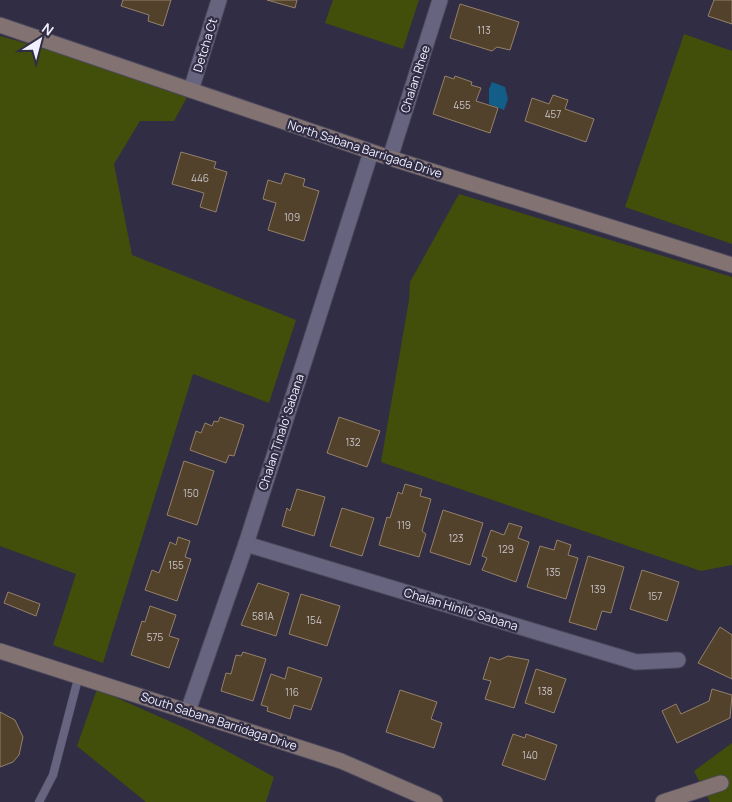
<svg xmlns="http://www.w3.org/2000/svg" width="732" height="802" font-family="Manrope,sans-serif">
<rect width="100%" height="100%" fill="#302d44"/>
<!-- green -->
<g fill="#424f0a">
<path d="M333,0H419L403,49L325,23Z"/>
<path d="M684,34L732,51V244L625,207Z"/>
<path d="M0,36L191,90L174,121H140L114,164L132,255L296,320L269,403L193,374L103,663L53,645L76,574L0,546Z"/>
<path d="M459,194L732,277V565L701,571L381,462L409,300L410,282Z"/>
<path d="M97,689L187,729L274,777L266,802H146L77,746Z"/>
<path d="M732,743V802H710L694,771Z"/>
</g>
<!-- water -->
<path fill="#125e88" d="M492,82L505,87L508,99L504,110L489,104V89Z"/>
<!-- building -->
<g fill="#52412b" stroke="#94816a">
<path d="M123,0H171L163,26L148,21L149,15L121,6Z"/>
<path d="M267,0H297L295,8Z"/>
<path d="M714,0H732V24L708,16Z"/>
<path d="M460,4L519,22L510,50L497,47L492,51L450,38Z"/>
<path d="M445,76L454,79L455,76L472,82L471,85L481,88L476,101L498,108L490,133L433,114Z"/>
<path d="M553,95L568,100L565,109L594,119L586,142L525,121L532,98L549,104Z"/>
<path d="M181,152L216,162L214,168L227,172L216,212L200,207L204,193L172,184Z"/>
<path d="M285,173L305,179L303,186L319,191L304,241L268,230L276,203L263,199L268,180L281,184Z"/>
<path d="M220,417L244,425L234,456L229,455L226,463L190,450L196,431L201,433L205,423L212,426L214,421L218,422Z"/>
<path d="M339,417L380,431L367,467L327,453Z"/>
<path d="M184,461L214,471L197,525L167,515Z"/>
<path d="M405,484L422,489L420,496L431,499L422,531L426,534L419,557L379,545L387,517L390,518L398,492L402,494Z"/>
<path d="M297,489L325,497L314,536L282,526L287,508L290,511Z"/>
<path d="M342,508L374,518L362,556L330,546Z"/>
<path d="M443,510L483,523L470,565L430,552Z"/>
<path d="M509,523L522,527L518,538L529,542L516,582L482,570L487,558L482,556L491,530L504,535Z"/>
<path d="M178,537L190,541L185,557L191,559L177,601L145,590L152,570L159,573L170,542L176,545Z"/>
<path d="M557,540L571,545L568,555L578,558L566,599L527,587L540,546L554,550Z"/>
<path d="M588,556L624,567L611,613L602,611L596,630L569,622Z"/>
<path d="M642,570L679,582L667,621L630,609Z"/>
<path d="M258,583L289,593L276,636L241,625Z"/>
<path d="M8,592L40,604L36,616L4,603Z"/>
<path d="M301,594L340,606L327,646L289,634Z"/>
<path d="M150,606L176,615L169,636L179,639L169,668L131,655L142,621L145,622Z"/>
<path d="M720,627L732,635V679L698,663Z"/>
<path d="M243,652L266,659L253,701L221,691L226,673L231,674L236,655L241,656Z"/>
<path d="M508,656L529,660L514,708L485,699L491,681L483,679L490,657L499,660Z"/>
<path d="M288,667L322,678L311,710L294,705L290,719L267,711L268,707L261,705L271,674L285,679Z"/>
<path d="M536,669L566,679L554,713L525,703Z"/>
<path d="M712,689L732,695L730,718L677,743L662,711L676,704L681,714L709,701Z"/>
<path d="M400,690L437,702L431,719L442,723L434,748L386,732Z"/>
<path d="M0,712L15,720L23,737L19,755L13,762L0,767Z"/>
<path d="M513,734L525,738L526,734L557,745L545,780L502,765Z"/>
</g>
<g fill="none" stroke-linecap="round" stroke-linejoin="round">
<defs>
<path id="lane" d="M39,802L53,775L79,675"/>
<g id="street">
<path d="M191,90L219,0"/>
<path d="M390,158L440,0"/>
<path d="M246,544L636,662L678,660"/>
<path d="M188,711L246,544L371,152"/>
</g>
<g id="secondary">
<path d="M0,25L390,158L732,265"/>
<path d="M0,651L341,761L435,802"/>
<path d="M663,802L721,783"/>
</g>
</defs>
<!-- lane casing -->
<use href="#lane" stroke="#4c495d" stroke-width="9"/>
<!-- street casing -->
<use href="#street" stroke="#4c495d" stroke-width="17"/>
<!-- secondary casing -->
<use href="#secondary" stroke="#4c495d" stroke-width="17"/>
<!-- lane -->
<use href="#lane" stroke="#66647e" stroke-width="8"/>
<!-- street -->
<use href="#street" stroke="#66647e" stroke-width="15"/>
<!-- secondary -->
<use href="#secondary" stroke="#827272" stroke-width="15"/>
</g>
<g text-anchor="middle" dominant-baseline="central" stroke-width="4.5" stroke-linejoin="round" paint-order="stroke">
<!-- number labels -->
<g font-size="10" fill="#c8c4c9">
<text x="484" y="30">113</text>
<text x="462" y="105">455</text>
<text x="553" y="114">457</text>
<text x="200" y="178">446</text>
<text x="292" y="217">109</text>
<text x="353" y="442">132</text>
<text x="191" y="493">150</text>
<text x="404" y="525">119</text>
<text x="456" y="538">123</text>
<text x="506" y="549">129</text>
<text x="176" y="565">155</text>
<text x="553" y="572">135</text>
<text x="598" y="589">139</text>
<text x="655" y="596">157</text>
<text x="263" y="616">581A</text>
<text x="314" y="620">154</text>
<text x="155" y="637">575</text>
<text x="545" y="691">138</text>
<text x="292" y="692">116</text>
<text x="530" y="755">140</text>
</g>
<!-- street labels -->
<g font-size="12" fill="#f0effe" stroke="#302d44">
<text transform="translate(205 45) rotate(-73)">Detcha Ct</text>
<text transform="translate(415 79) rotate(-72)">Chalan Rhee</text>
<text transform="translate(365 149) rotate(18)">North Sabana Barrigada Drive</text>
<text transform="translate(281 432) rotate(-72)">Chalan Tinalo' Sabana</text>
<text transform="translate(461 609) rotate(17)">Chalan Hinilo' Sabana</text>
<text transform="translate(219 721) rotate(18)">South Sabana Barridaga Drive</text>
</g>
</g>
<!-- north arrow -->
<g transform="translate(40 40) rotate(36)" stroke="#302d44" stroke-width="4" paint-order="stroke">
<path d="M0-4L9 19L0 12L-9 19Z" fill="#f0effe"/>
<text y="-8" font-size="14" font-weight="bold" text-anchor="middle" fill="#f0effe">N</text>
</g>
</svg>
